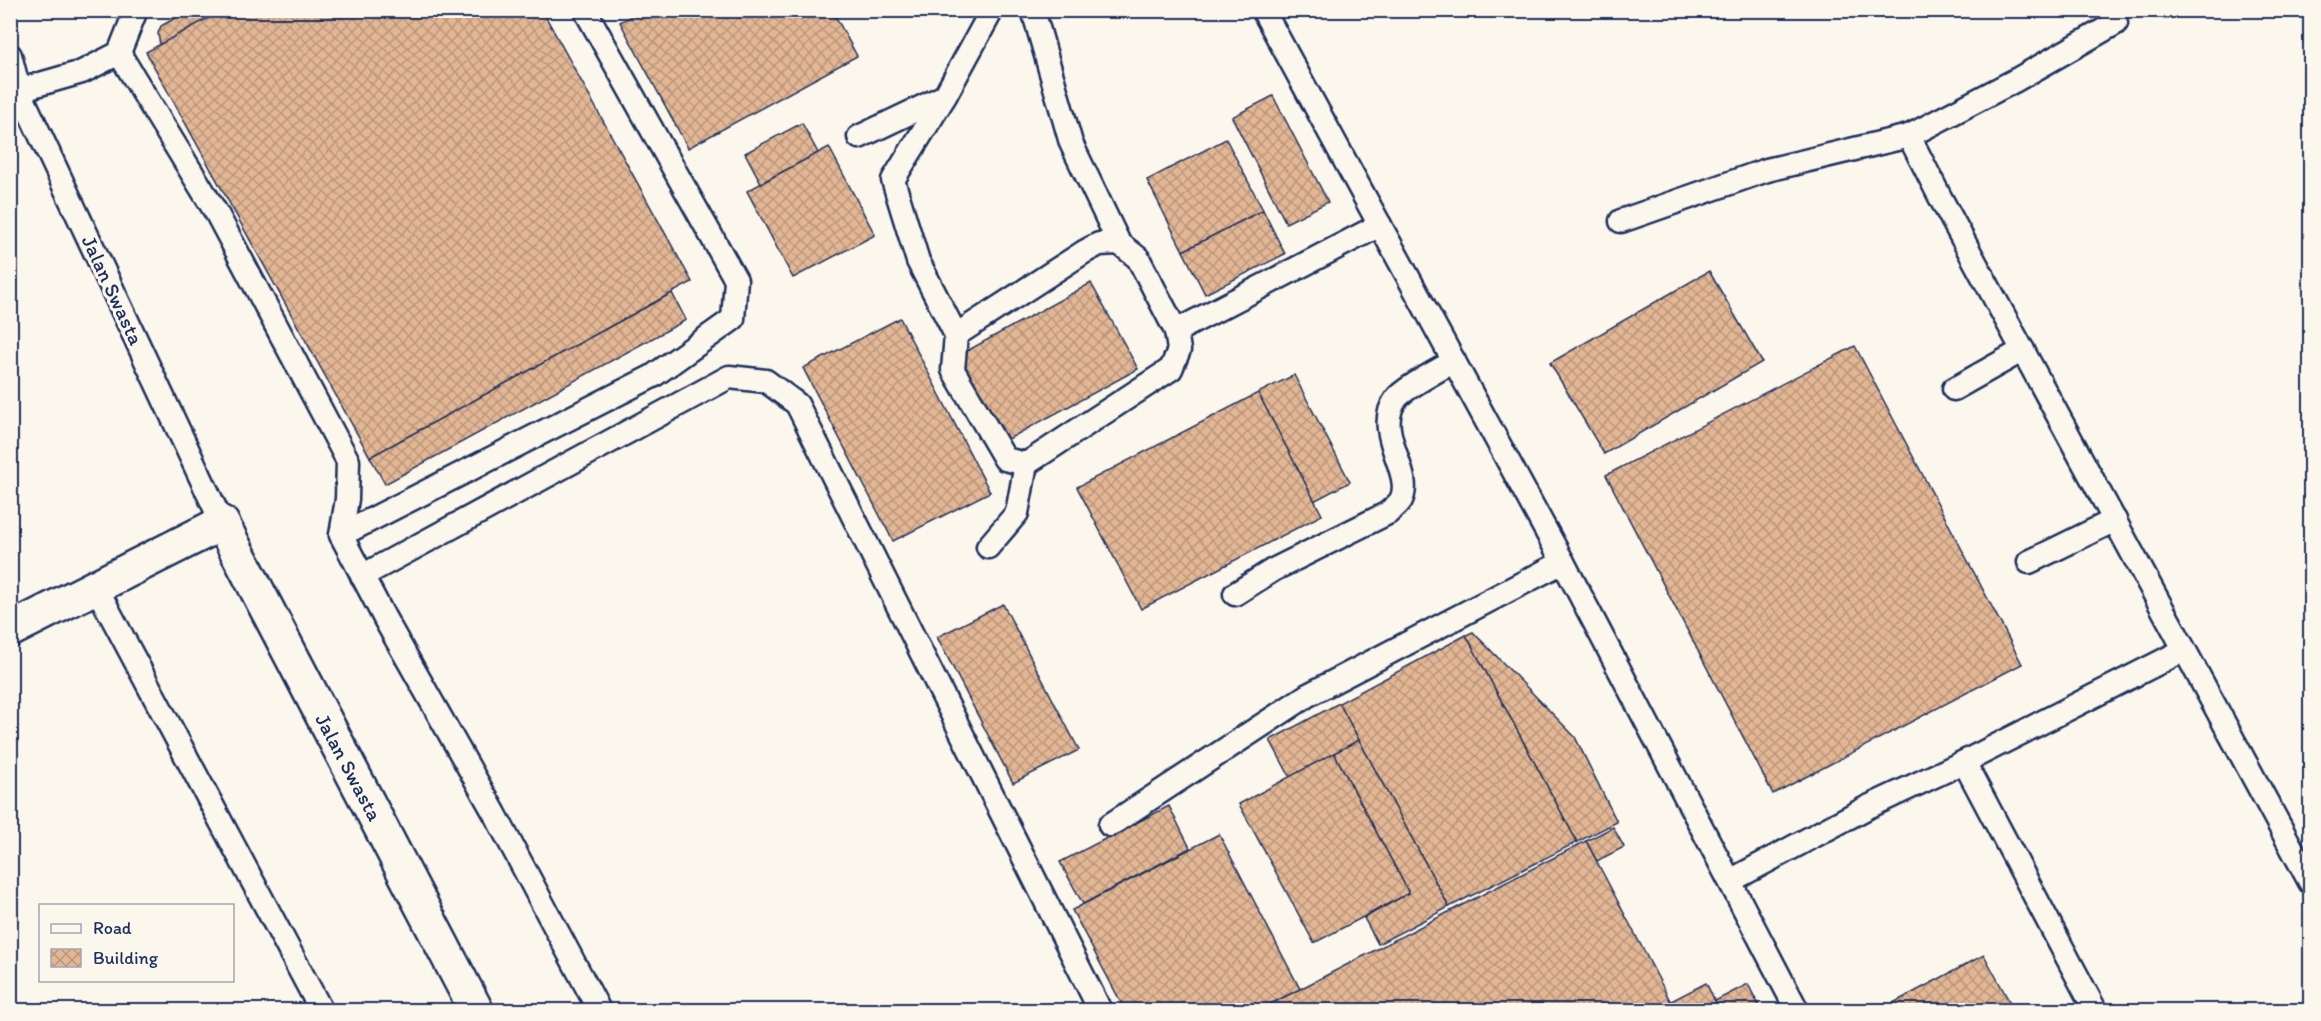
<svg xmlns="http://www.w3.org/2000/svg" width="2321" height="1021" font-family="Itim,sans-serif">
<defs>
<pattern id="building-cross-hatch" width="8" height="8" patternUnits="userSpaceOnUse" patternTransform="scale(1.5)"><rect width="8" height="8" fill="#e4b794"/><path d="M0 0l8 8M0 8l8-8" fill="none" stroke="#b8957c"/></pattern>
</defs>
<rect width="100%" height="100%" fill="#fbf7ec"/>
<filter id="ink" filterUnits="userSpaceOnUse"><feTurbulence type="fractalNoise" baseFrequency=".0167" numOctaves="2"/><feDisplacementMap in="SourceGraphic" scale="12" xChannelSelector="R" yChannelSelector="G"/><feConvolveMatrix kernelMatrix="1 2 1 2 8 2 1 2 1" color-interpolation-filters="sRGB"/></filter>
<g filter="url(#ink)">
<!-- building -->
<g fill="url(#building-cross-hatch)" stroke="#1b2f5e" stroke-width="1.5">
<path d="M189,10H223L160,45L158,33L161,26Z"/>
<path d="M223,10H542L692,282L370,457L146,52Z"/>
<path d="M642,10H832L857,56L688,148L620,22Z"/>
<path d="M1273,96L1328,202L1286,223L1232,117Z"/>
<path d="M802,123L818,153L761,183L745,153Z"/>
<path d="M1226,139L1263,210L1183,251L1147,180Z"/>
<path d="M829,147L875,235L793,278L747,191Z"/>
<path d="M1263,210L1285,254L1205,294L1183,251Z"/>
<path d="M1709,271L1762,362L1604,454L1550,363Z"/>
<path d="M1091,283L1138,369L1001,443L954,358Z"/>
<path d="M672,293L686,320L385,484L370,457Z"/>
<path d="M900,318L990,492L893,541L803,368Z"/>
<path d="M1855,346L2022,664L1773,794L1606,475Z"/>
<path d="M1294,375L1350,482L1314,501L1258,393Z"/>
<path d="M1258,393L1322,515L1141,609L1077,487Z"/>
<path d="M1003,604L1079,750L1013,783L937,637Z"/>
<path d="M1473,632L1575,737L1617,822L1577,842L1466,635Z"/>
<path d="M1466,635L1577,842L1449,907L1339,703Z"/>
<path d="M1339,703L1359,740L1290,777L1270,740Z"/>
<path d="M1359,740L1449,907L1378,944L1364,918L1409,893L1334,753Z"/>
<path d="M1334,753L1409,893L1314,943L1239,804Z"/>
<path d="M1169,806L1190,848L1083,904L1060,862Z"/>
<path d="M1613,827L1624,847L1597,861L1586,841Z"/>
<path d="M1219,834L1300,989L1259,1010H1125L1072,910Z"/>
<path d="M1586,841L1675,1010H1259L1300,989Z"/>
<path d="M1984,955L2014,1010H1880Z"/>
<path d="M1706,983L1719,1009L1715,1010H1675L1671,1001Z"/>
<path d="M1748,984L1761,1010H1720L1715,1001Z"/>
</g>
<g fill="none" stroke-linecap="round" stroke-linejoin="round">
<defs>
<g id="lane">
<path d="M1263,10L1563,562L1797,1010"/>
<path d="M2116,23L2016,80L1909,136L1941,199L2310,882"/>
<path d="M119,53L217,214L348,461L347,499L341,535L385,619L495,814L599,1010"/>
<path d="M10,55L19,90L222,523"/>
<path d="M19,90L82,72L119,53L136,10"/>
<path d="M945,96L893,180L918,261L956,335"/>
<path d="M859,137L945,96L992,10"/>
<path d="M1621,221L1767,170L1909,136"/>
<path d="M1176,331L1380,225"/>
<path d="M1954,389L2023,350"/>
<path d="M1026,464L1005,459L953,370L956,335L1084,252L1099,244L1119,243"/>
<path d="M341,535L653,376L733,319L736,280L585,10"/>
<path d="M988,547L1017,513L1026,464L1171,369L1179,350L1176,331L1138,258L1119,243L1071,143L1033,10"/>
<path d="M2029,562L2115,520"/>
<path d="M362,576L729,377L766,381L797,404L1100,1010"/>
<path d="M96,587L321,1010"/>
<path d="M1235,594L1273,570L1388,513C1392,509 1398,505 1401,500C1415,473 1372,432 1396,399C1404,388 1441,369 1454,361"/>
<path d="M1964,762L2095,1010"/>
<path d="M1110,825L1308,695L1563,562"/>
<path d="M1730,881L1868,807L1964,762L2184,650"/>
</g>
<path id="street" d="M10,630L222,523L476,1010"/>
</defs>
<!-- lane casing -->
<use href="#lane" stroke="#1b2f5e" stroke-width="27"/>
<!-- street casing -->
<use href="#street" stroke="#1b2f5e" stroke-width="38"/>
<!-- lane -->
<use href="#lane" stroke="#fbf7ec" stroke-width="22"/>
<!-- street -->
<use href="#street" stroke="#fbf7ec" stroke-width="33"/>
</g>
</g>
<g text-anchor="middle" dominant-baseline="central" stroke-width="6" stroke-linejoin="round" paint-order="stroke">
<!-- street labels -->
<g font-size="21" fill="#1b2f5e" stroke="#fbf7ec">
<text transform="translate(113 290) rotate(65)">Jalan Swasta</text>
<text transform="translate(349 767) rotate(62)">Jalan Swasta</text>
</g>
</g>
<!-- margin -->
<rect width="2321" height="1021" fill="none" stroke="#fbf7ec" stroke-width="36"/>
<rect x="18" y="18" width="2285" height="985" fill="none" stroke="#1b2f5e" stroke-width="2" filter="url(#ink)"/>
<!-- legend -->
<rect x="39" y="904" width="195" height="78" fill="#fbf7ec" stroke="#a1a7b3" stroke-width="1.5"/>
<rect x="51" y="924" width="30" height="9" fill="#fbf7ec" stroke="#a1a7b3" stroke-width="1.5"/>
<text x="93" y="934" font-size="18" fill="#1b2f5e">Road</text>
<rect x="51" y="949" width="30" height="18" fill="url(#building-cross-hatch)" stroke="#a1a7b3" stroke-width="1.5"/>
<text x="93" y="964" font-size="18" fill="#1b2f5e">Building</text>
</svg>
